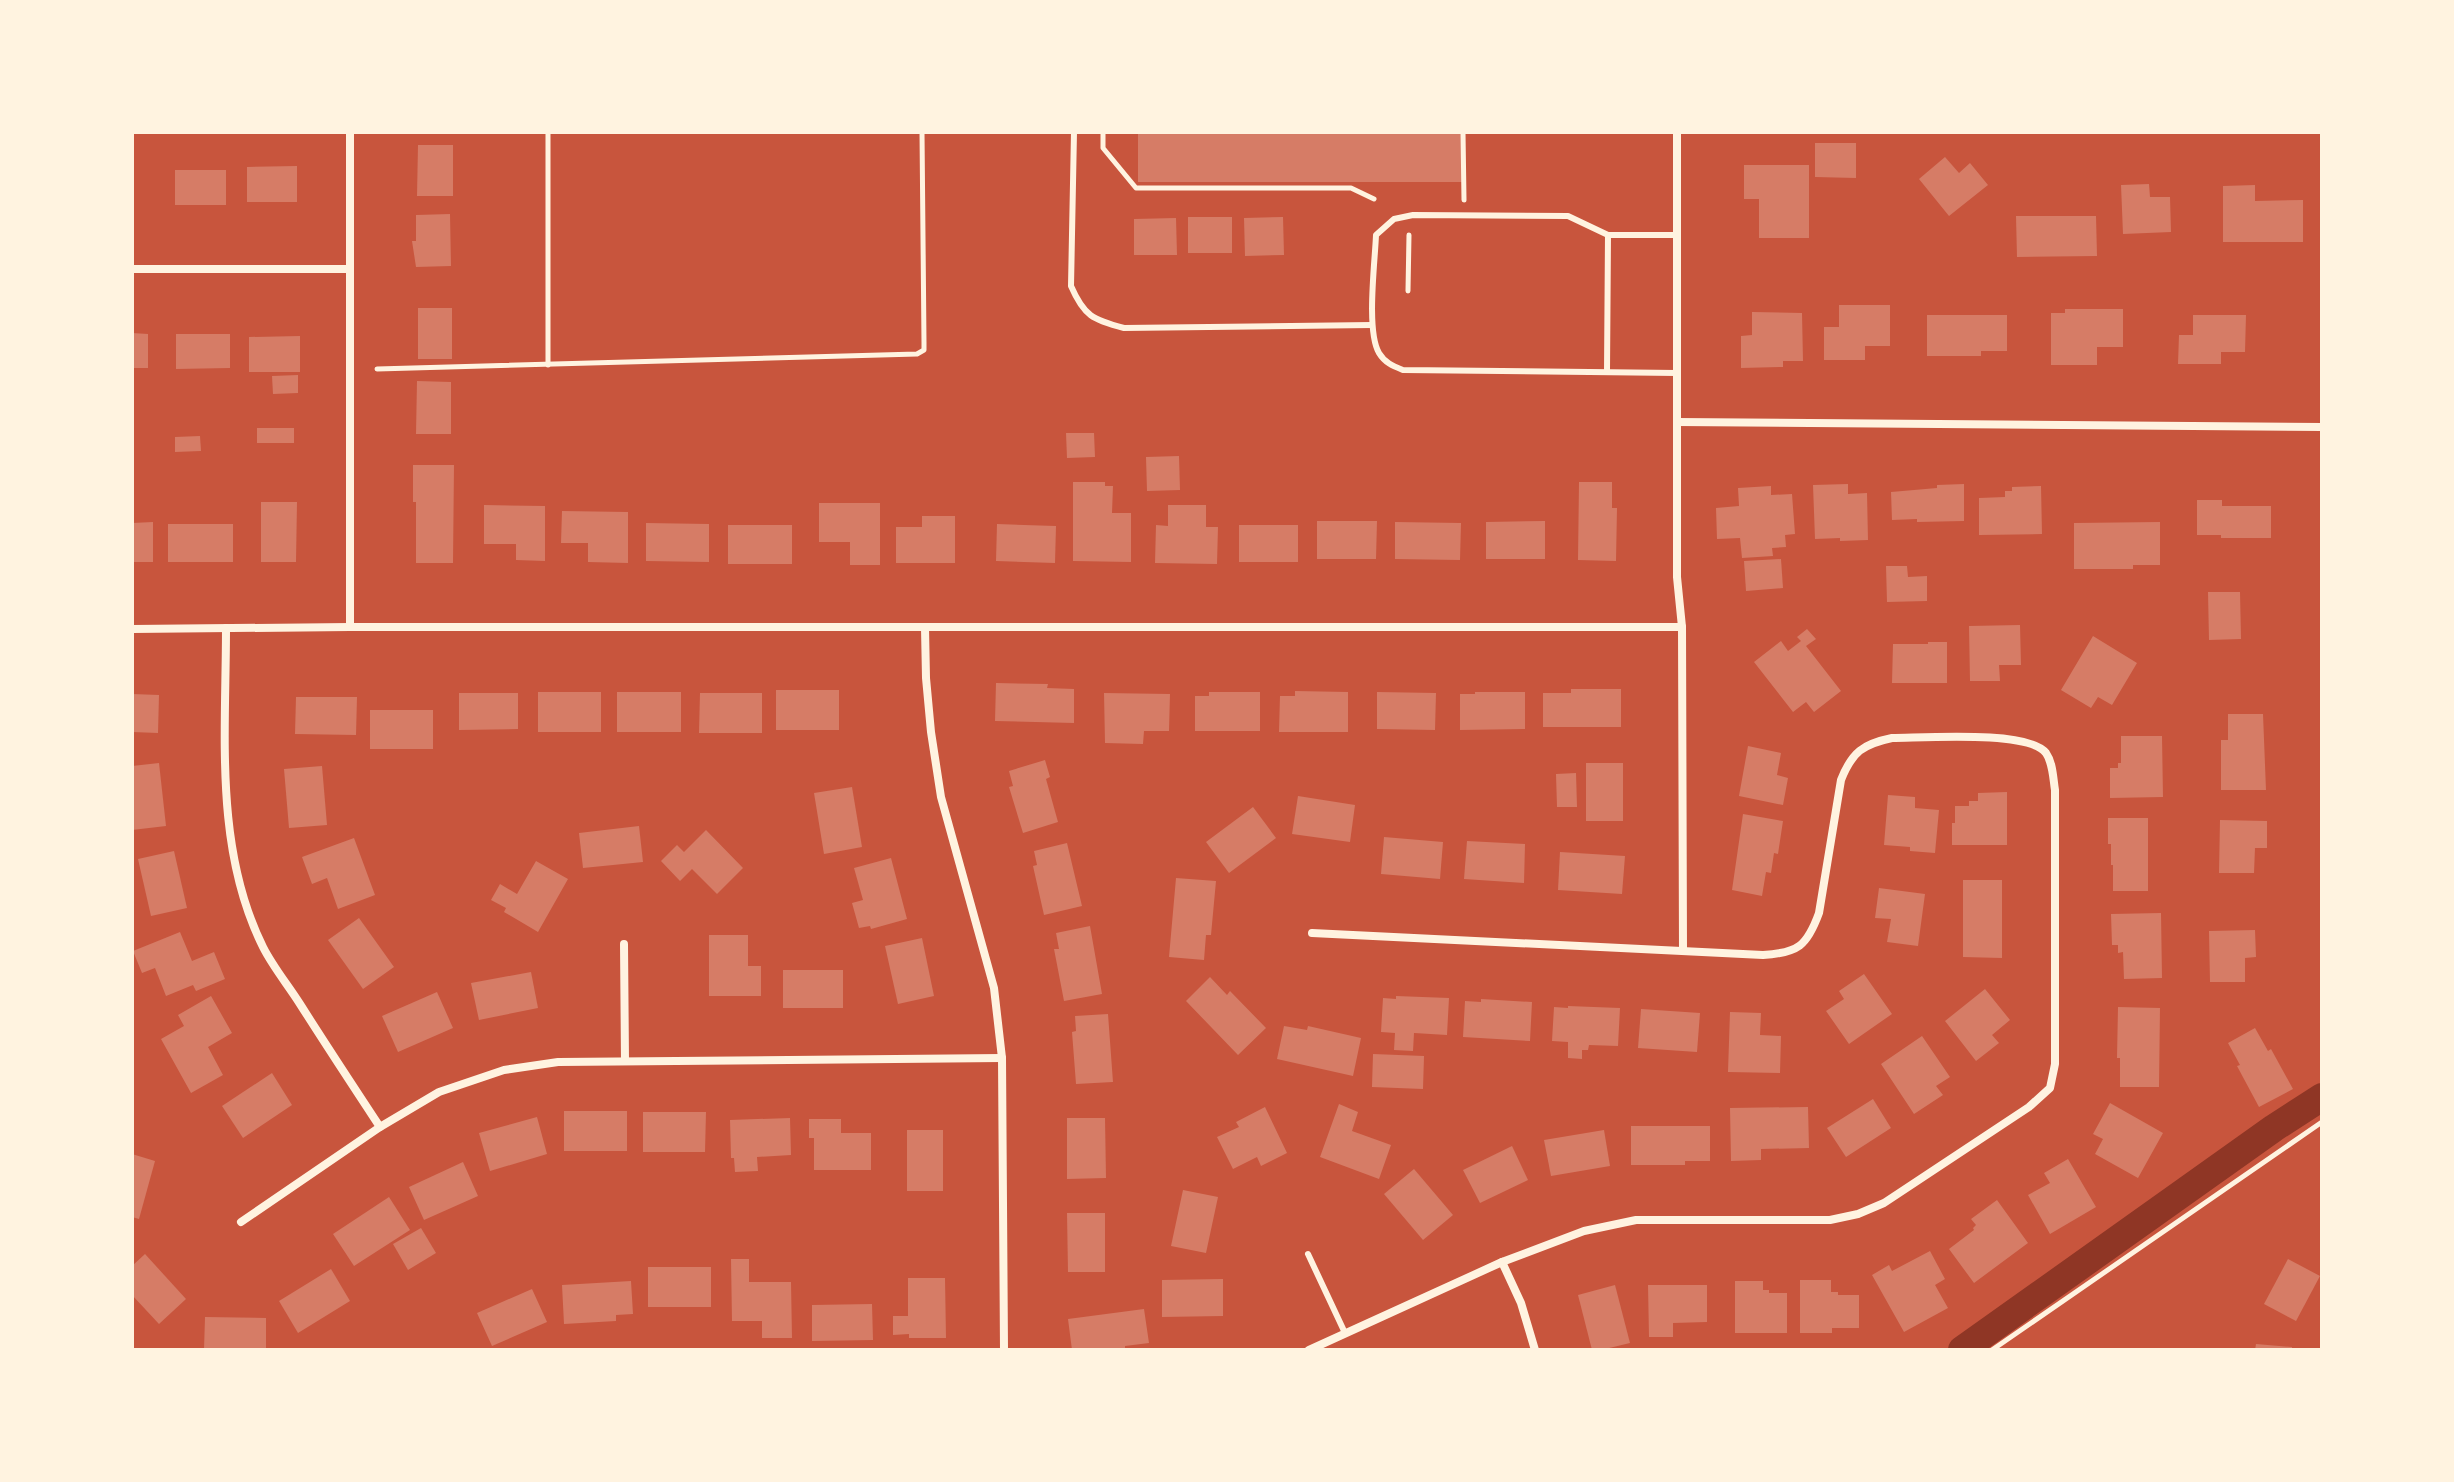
<svg xmlns="http://www.w3.org/2000/svg" width="2454" height="1482" font-family="'Nunito Sans',sans-serif">
<rect width="100%" height="100%" fill="#c8553d"/>
<g fill="none" stroke-linecap="round" stroke-linejoin="round">
<!-- canal -->
<path stroke="#8f3625" stroke-width="28" d="M1962,1350L2274,1128L2322,1097"/>
</g>
<!-- building -->
<g fill="#d67c66">
<rect x="1138" y="132" width="324" height="50"/>
<path d="M1815,143H1856V178L1815,177Z"/>
<path d="M418,145H453V196H417Z"/>
<path d="M1945,157L1959,173L1970,163L1988,185L1949,216L1919,179Z"/>
<path d="M1744,165H1809V238H1759V199H1744Z"/>
<path d="M297,166V202H247V167Z"/>
<rect x="175" y="170" width="51" height="35"/>
<path d="M2149,184L2150,197H2170L2171,232L2123,234L2121,185Z"/>
<path d="M2255,185V201L2303,200V242H2223V186Z"/>
<path d="M450,214L451,266L416,267L412,241H416V215Z"/>
<path d="M2016,216H2096L2097,256L2017,257Z"/>
<rect x="1188" y="217" width="44" height="36"/>
<path d="M1283,217L1284,255L1245,256L1244,218Z"/>
<path d="M1176,218L1177,255H1134V219Z"/>
<path d="M1839,305H1890V346H1865V360H1824V327H1839Z"/>
<rect x="418" y="308" width="34" height="51"/>
<path d="M2065,309H2123V347H2097V365H2051V313H2065Z"/>
<path d="M1752,312L1802,313L1803,361H1783V367L1741,368V336L1752,335Z"/>
<path d="M1927,315H2007V351H1981V356H1927Z"/>
<path d="M2193,315H2246L2245,352H2221V364H2178L2179,335H2193Z"/>
<path d="M132,333L148,334V368H132Z"/>
<path d="M176,334H230V368L176,369Z"/>
<path d="M300,336V372H249V337Z"/>
<path d="M298,375V393L273,394L272,376Z"/>
<path d="M417,381L451,382V434H416Z"/>
<rect x="257" y="428" width="37" height="15"/>
<path d="M1066,433H1094L1095,457L1067,458Z"/>
<path d="M200,436L201,451L175,452V437Z"/>
<path d="M1179,456L1180,490L1147,491L1146,457Z"/>
<path d="M413,465H454L453,563H416V502H413Z"/>
<path d="M1073,482H1105V486H1113L1112,513H1131V562L1073,561Z"/>
<path d="M1579,482H1612V508H1617L1616,561L1578,560Z"/>
<path d="M1848,484V494L1867,493L1868,540L1840,541V538L1815,539L1813,485Z"/>
<path d="M1964,484V521L1917,522V519L1892,520L1891,492L1937,488V485Z"/>
<path d="M1771,486V495L1792,494L1795,534L1785,535L1786,547L1772,548L1773,556L1742,558L1740,538L1717,539L1716,508L1739,506L1738,488Z"/>
<path d="M2041,486L2042,534L1979,535V498L2005,497V491H2012V487Z"/>
<path d="M2197,500H2222V506H2271V538H2221V535H2197Z"/>
<path d="M261,502H297L296,562H261Z"/>
<path d="M819,503H880V565H850V542H819Z"/>
<path d="M484,505L545,506V561L516,560V544H484Z"/>
<path d="M1168,505H1206V527H1218L1217,564L1155,563L1156,525L1168,526Z"/>
<path d="M562,511L628,512V563L588,562V543H561Z"/>
<path d="M922,516H955V563H896V527H922Z"/>
<path d="M1317,521H1377L1376,559H1317Z"/>
<path d="M1545,521V559H1486V522Z"/>
<path d="M153,522V562H132V523Z"/>
<path d="M1395,522L1461,523L1460,560L1395,559Z"/>
<path d="M2160,522V565H2133V569H2074V523Z"/>
<path d="M646,523L709,524V562L646,561Z"/>
<rect x="168" y="524" width="65" height="38"/>
<path d="M997,524L1056,526L1055,563L996,561Z"/>
<rect x="728" y="525" width="64" height="39"/>
<rect x="1239" y="525" width="59" height="37"/>
<path d="M1781,559L1783,588L1746,591L1744,561Z"/>
<path d="M1886,566H1907L1908,577L1927,576V601L1887,602Z"/>
<path d="M2208,592H2240L2241,639L2209,640Z"/>
<path d="M2020,625L2021,665H1999L2000,681H1970L1969,626Z"/>
<path d="M1807,629L1816,639L1806,646L1841,691L1814,712L1806,702L1793,712L1754,662L1781,641L1788,651L1801,641L1797,637Z"/>
<path d="M2093,636L2137,663L2112,705L2098,697L2091,708L2061,690Z"/>
<path d="M1928,642H1947V683H1892L1893,644H1928Z"/>
<path d="M996,683L1048,684L1047,688L1074,689V723L995,721Z"/>
<path d="M1571,689H1621V727H1543V693H1571Z"/>
<rect x="776" y="690" width="63" height="40"/>
<path d="M1295,691L1348,692V732H1279L1280,696H1295Z"/>
<rect x="538" y="692" width="63" height="40"/>
<rect x="617" y="692" width="64" height="40"/>
<path d="M1209,692H1260V731H1195V696H1209Z"/>
<path d="M1377,692L1436,693L1435,730L1377,729Z"/>
<path d="M1475,692H1525V729L1460,730V694H1475Z"/>
<path d="M459,693H518V729L459,730Z"/>
<path d="M700,693H762V733H699Z"/>
<path d="M1104,693L1170,694L1169,731H1144L1143,744L1105,743Z"/>
<path d="M132,694L159,695L158,733L132,732Z"/>
<path d="M296,697H357L356,735L295,734Z"/>
<rect x="370" y="710" width="63" height="39"/>
<path d="M2228,714H2263L2266,790H2221V740H2228Z"/>
<path d="M2121,736H2162L2163,797L2110,798V768H2118V763H2121Z"/>
<path d="M1748,746L1781,753L1777,775L1788,778L1783,805L1739,796Z"/>
<path d="M1045,760L1050,777L1046,779L1058,822L1023,833L1009,787L1013,786L1009,771Z"/>
<path d="M159,763L166,826L132,830V766Z"/>
<rect x="1586" y="763" width="37" height="58"/>
<path d="M322,766L327,825L289,828L284,769Z"/>
<path d="M1576,773L1577,807H1557L1556,774Z"/>
<path d="M852,787L862,847L824,854L814,793Z"/>
<path d="M2007,792V845H1952V823H1955V806H1969V801H1978V793Z"/>
<path d="M1888,795L1915,797V808L1939,810L1935,853L1910,851V847L1884,845Z"/>
<path d="M1298,796L1355,805L1350,842L1292,834Z"/>
<path d="M1253,807L1276,838L1229,873L1206,842Z"/>
<path d="M1743,814L1783,821L1778,854L1774,853L1771,873L1766,872L1762,896L1732,890Z"/>
<path d="M2108,818H2148V891H2113V865H2111V844H2108Z"/>
<path d="M2220,820L2267,821V848H2255L2254,873H2219Z"/>
<path d="M639,826L643,862L583,868L579,833Z"/>
<path d="M706,830L743,868L717,894L692,869L680,881L661,861L677,845L684,852Z"/>
<path d="M1384,837L1443,842L1440,879L1381,874Z"/>
<path d="M354,838L375,895L338,909L327,878L312,884L302,857Z"/>
<path d="M1467,841L1525,844L1524,883L1464,879Z"/>
<path d="M1067,843L1082,906L1044,915L1033,866L1037,865L1034,851Z"/>
<path d="M174,851L187,908L151,916L138,859Z"/>
<path d="M1560,852L1625,856L1622,894L1558,890Z"/>
<path d="M891,858L907,919L871,929L870,926L859,928L852,903L863,900L854,868Z"/>
<path d="M536,861L568,879L538,932L504,912L506,908L491,900L500,884L517,894Z"/>
<path d="M1176,878L1216,881L1211,935H1206L1204,960L1169,957Z"/>
<path d="M1963,880H2002V958L1963,957Z"/>
<path d="M1879,888L1925,894L1918,946L1887,942L1891,919L1875,918Z"/>
<path d="M2161,913L2162,978L2124,979L2123,952L2118,953V945H2112L2111,914Z"/>
<path d="M359,918L394,967L363,989L328,940Z"/>
<path d="M1090,926L1102,994L1064,1001L1054,949H1059L1056,933Z"/>
<path d="M2255,930L2256,957L2245,958V982H2210L2209,931Z"/>
<path d="M180,932L192,961L214,952L225,979L196,991L193,985L166,996L155,968L142,973L133,951Z"/>
<path d="M709,935H748V966H761V996H709Z"/>
<path d="M922,938L934,996L898,1004L885,946Z"/>
<rect x="783" y="970" width="60" height="38"/>
<path d="M531,972L538,1008L479,1020L471,983Z"/>
<path d="M1864,974L1892,1014L1849,1044L1826,1011L1844,999L1839,991Z"/>
<path d="M1210,977L1227,995L1230,991L1266,1028L1238,1055L1186,1001Z"/>
<path d="M1985,989L2010,1020L1992,1035L1999,1043L1976,1061L1945,1021Z"/>
<path d="M437,992L453,1028L398,1052L382,1016Z"/>
<path d="M211,996L232,1033L208,1047L223,1075L191,1093L161,1039L184,1026L178,1015Z"/>
<path d="M1396,996L1449,998L1447,1035L1414,1033L1413,1051L1394,1050L1395,1033L1381,1032L1383,998L1396,999Z"/>
<path d="M1481,999L1532,1002L1530,1041L1463,1037L1465,1001L1481,1002Z"/>
<path d="M1568,1006L1620,1008L1618,1046L1589,1045L1588,1050H1582V1059L1568,1058V1042L1552,1041L1554,1007L1568,1008Z"/>
<path d="M2118,1007L2160,1008L2159,1087H2120V1058H2117Z"/>
<path d="M1641,1009L1700,1013L1697,1052L1638,1048Z"/>
<path d="M1730,1012L1761,1013L1760,1035L1781,1036L1780,1073L1728,1072Z"/>
<path d="M1108,1014L1113,1082L1076,1084L1072,1032L1076,1031L1075,1016Z"/>
<path d="M1284,1026L1307,1030L1308,1026L1361,1038L1353,1076L1277,1059Z"/>
<path d="M2255,1028L2268,1051L2271,1049L2293,1089L2259,1107L2237,1066L2240,1065L2228,1043Z"/>
<path d="M1922,1036L1950,1077L1936,1086L1943,1095L1914,1114L1881,1064Z"/>
<path d="M1373,1054L1424,1056L1423,1089L1372,1087Z"/>
<path d="M272,1073L292,1105L243,1138L222,1106Z"/>
<path d="M1873,1099L1891,1128L1846,1157L1827,1128Z"/>
<path d="M2110,1103L2163,1133L2138,1178L2095,1154L2103,1139L2093,1134Z"/>
<path d="M1339,1104L1358,1112L1352,1131L1391,1145L1379,1179L1320,1157Z"/>
<path d="M1265,1107L1287,1153L1261,1166L1257,1157L1233,1169L1217,1137L1239,1127L1236,1122Z"/>
<path d="M1808,1107L1809,1148L1761,1149V1160L1731,1161L1730,1108Z"/>
<rect x="564" y="1111" width="63" height="40"/>
<path d="M643,1112H706L705,1152H643Z"/>
<path d="M537,1117L547,1154L490,1171L479,1133Z"/>
<path d="M790,1118L791,1155L757,1157L758,1171L735,1172L734,1158H731L730,1120Z"/>
<path d="M1067,1118H1105L1106,1178L1067,1179Z"/>
<path d="M809,1119H841V1133H871V1170H814V1138H809Z"/>
<path d="M1631,1126H1710V1161H1685V1165H1631Z"/>
<rect x="907" y="1130" width="36" height="61"/>
<path d="M1604,1130L1610,1166L1551,1176L1544,1140Z"/>
<path d="M1512,1146L1528,1180L1480,1203L1463,1170Z"/>
<path d="M132,1154L155,1161L139,1219L132,1217Z"/>
<path d="M2068,1159L2096,1207L2050,1234L2028,1195L2050,1183L2044,1173Z"/>
<path d="M463,1162L478,1196L424,1220L409,1187Z"/>
<path d="M1414,1169L1453,1215L1423,1240L1384,1194Z"/>
<path d="M1183,1190L1218,1197L1206,1253L1171,1246Z"/>
<path d="M389,1197L410,1230L354,1266L333,1234Z"/>
<path d="M1997,1200L2028,1243L1974,1283L1949,1249L1974,1230L1973,1228L1976,1225L1971,1219Z"/>
<path d="M1067,1213H1105V1272H1068Z"/>
<path d="M421,1228L436,1253L408,1270L393,1244Z"/>
<path d="M1930,1251L1945,1279L1935,1285L1948,1308L1904,1332L1872,1275L1889,1265L1892,1271Z"/>
<path d="M145,1254L186,1299L159,1324L132,1295V1266Z"/>
<path d="M731,1259H749V1282H791L792,1338H762V1321H732Z"/>
<path d="M2288,1259L2320,1276L2296,1321L2264,1304Z"/>
<rect x="648" y="1267" width="63" height="40"/>
<path d="M331,1269L350,1301L298,1333L279,1301Z"/>
<path d="M908,1278H945L946,1338H909V1334L893,1335V1316H908Z"/>
<path d="M1223,1279V1316L1162,1317V1280Z"/>
<path d="M1800,1280H1831V1292H1838V1295H1859V1328H1832V1333H1800Z"/>
<path d="M631,1281L633,1314L616,1315V1321L564,1324L562,1285Z"/>
<path d="M1735,1281H1763V1290H1769V1293H1787V1333H1735Z"/>
<path d="M1615,1285L1630,1343L1601,1350H1592L1578,1295Z"/>
<path d="M1648,1285H1707V1322L1673,1323V1337H1649Z"/>
<path d="M532,1289L547,1322L492,1346L477,1313Z"/>
<path d="M872,1304L873,1340L812,1341V1305Z"/>
<path d="M1144,1309L1149,1343L1125,1346V1349L1119,1350H1072L1068,1319Z"/>
<path d="M205,1317L266,1318V1350H204Z"/>
<path d="M2256,1344L2292,1347V1350H2255Z"/>
</g>
<g fill="none" stroke-linecap="round" stroke-linejoin="round">
<!-- path -->
<g stroke="#fff3e0" stroke-width="5">
<path d="M548,132V365"/>
<path d="M1103,132V148L1136,188H1351L1374,199"/>
<path d="M1463,132L1464,200"/>
<path d="M1408,291L1409,235"/>
<path d="M377,369L917,354L924,350V342L922,132"/>
<path d="M1992,1350L2322,1122"/>
</g>
<!-- service -->
<g stroke="#fff3e0" stroke-width="6">
<path d="M1074,132L1071,286C1084,316 1093,320 1124,328L1372,325"/>
<path d="M1677,235H1608L1568,216L1413,215L1394,219L1376,235C1375,262 1366,331 1379,353C1385,363 1393,366 1403,370L1677,373"/>
<path d="M1607,372L1608,235"/>
<path d="M1308,1254L1345,1333"/>
</g>
<!-- minor -->
<g stroke="#fff3e0" stroke-width="8">
<path d="M350,132V627"/>
<path d="M1677,132V577L1682,627L1683,950"/>
<path d="M132,269H350"/>
<path d="M1677,422L2322,427"/>
<path d="M226,628C226,734 214,849 263,947C273,967 288,985 300,1004C326,1045 353,1086 380,1127"/>
<path d="M925,628L926,678L931,732L941,797L994,988L1002,1058L1004,1350"/>
<path d="M132,629L350,627H1682"/>
<path d="M624,944L625,1061"/>
<path d="M241,1222L380,1127L439,1092L504,1070L558,1062L1002,1058"/>
<path d="M1502,1262L1521,1303L1535,1350"/>
<path d="M1309,1350L1502,1262L1584,1231L1636,1220H1830L1858,1214L1884,1203L2029,1107L2050,1088L2055,1064V790C2053,778 2053,763 2046,753C2029,730 1922,738 1892,738C1863,744 1852,752 1841,780L1819,913C1807,946 1798,953 1763,955L1312,933"/>
</g>
</g>
<!-- border -->
<rect width="2454" height="1482" fill="none" stroke="#fff3e0" stroke-width="268"/>
</svg>
